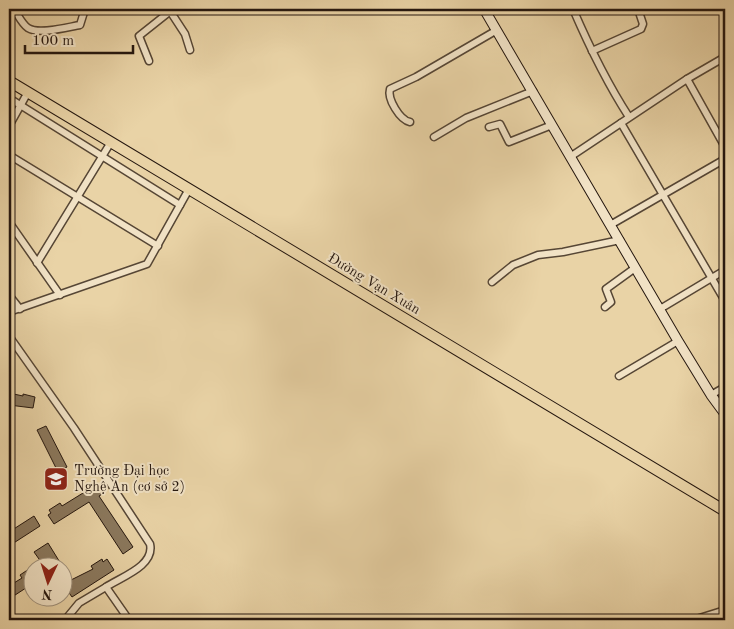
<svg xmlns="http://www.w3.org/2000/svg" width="734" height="629" font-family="'Old Standard TT',serif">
<rect width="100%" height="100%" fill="#e9d3a6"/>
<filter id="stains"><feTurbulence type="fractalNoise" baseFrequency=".004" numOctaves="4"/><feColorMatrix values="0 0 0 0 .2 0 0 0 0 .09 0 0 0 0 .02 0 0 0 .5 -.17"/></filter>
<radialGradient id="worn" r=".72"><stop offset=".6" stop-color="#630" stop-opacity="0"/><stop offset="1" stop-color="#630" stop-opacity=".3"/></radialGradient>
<!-- building -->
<g fill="#8b795e" stroke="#25170f">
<path d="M9,393L23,396V394L35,397L33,408L9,405Z"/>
<path d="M46,426L67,467L58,472L37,430Z"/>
<path d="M92,483L94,486L98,483L104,493L99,496L133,547L123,554L89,502L54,524L48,515L51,513L49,510L60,503L62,506L83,493L81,490Z"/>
<path d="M34,516L40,526L9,546V532Z"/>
<path d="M48,543L61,564L58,566H44L34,552Z"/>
<path d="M102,559L103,562L107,559L114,570L72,597L65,587L68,584L67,582L93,569L91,566Z"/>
<path d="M32,567V584L9,599V586L22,578L20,575Z"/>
</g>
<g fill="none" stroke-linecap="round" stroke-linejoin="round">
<defs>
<g id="street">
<path d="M14,9C18,15 22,24 28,28C39,35 68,27 80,25L85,9"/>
<path d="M573,9C589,46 607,83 629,117"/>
<path d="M170,11L185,34L190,50"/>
<path d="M592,51L641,29L643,24L638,9"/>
<path d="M149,61L139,36L173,9"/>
<path d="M687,79L725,147"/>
<path d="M9,98L180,205"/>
<path d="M410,122C400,120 387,99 390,89L416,77L497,30"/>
<path d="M621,123L725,301"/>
<path d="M9,126L28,92"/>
<path d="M489,127L500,124L509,142L552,125"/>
<path d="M434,137L466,118L533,91"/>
<path d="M9,155L158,246"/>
<path d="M570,157L687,79L725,57"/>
<path d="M9,222L60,295"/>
<path d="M612,224L725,159"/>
<path d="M37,263L111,142"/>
<path d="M492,282L513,265L538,255L563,252L620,240"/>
<path d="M9,295L20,309"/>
<path d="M605,307L611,302L606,289L635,268"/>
<path d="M660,309L725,270"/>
<path d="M9,312L147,264L189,189"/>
<path d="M9,336L74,428L150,544C155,566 121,577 106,587L129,620"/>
<path d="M619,376L678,341"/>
<path d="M711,395L725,387"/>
<path d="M65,620L79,603L106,587"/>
<path d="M693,620L725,610"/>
</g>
<path id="secondary" d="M484,9L678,341L711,395L725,414"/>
<path id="primary" d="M9,81L725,511"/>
</defs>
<!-- street casing -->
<use href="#street" stroke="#564635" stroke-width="9"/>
<!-- secondary casing -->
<use href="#secondary" stroke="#25170f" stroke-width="11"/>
<!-- primary casing -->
<use href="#primary" stroke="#25170f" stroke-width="12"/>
<!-- street -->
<use href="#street" stroke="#f1e2c5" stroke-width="6"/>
<!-- secondary -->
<use href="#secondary" stroke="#f1e2c5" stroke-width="9"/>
<!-- primary -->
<use href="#primary" stroke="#e9d3a6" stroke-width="10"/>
</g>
<!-- icons -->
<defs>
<symbol id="university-square" viewBox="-11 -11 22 22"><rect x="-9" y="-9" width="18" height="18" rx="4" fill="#8f2418" stroke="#f1e2c5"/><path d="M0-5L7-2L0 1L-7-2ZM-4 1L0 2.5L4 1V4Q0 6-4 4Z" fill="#fff"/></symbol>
</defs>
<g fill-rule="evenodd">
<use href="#university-square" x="42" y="465" width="28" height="28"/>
</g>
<g text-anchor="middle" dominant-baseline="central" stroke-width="4" stroke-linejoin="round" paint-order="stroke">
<!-- street labels -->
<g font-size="14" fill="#25170f" stroke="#f1e2c5">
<text transform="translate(374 284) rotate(31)">Đường Vạn Xuân</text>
</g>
<!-- poi labels -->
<g font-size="14" fill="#25170f" stroke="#f1e2c5" text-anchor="start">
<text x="74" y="471">Trường Đại học<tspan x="74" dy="16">Nghệ An (cơ sở 2)</tspan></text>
</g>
</g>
<!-- margin -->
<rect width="734" height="629" fill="none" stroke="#e9d3a6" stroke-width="30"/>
<rect x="10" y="10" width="714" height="609" fill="none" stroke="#25170f" stroke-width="2.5"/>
<rect x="15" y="15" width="704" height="599" fill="none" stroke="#25170f"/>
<!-- north arrow -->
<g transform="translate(48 582) rotate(184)"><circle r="24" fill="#f1e2c5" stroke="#9f917c"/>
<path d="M0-4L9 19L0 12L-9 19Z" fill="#8f2418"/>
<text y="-8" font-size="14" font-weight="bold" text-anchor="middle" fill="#25170f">N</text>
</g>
<!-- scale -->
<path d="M25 45v8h108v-8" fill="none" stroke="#25170f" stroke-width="2.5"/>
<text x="32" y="45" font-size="15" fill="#25170f" stroke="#f1e2c5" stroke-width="4" paint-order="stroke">100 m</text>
<rect width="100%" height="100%" filter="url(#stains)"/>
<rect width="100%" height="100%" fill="url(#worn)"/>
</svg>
